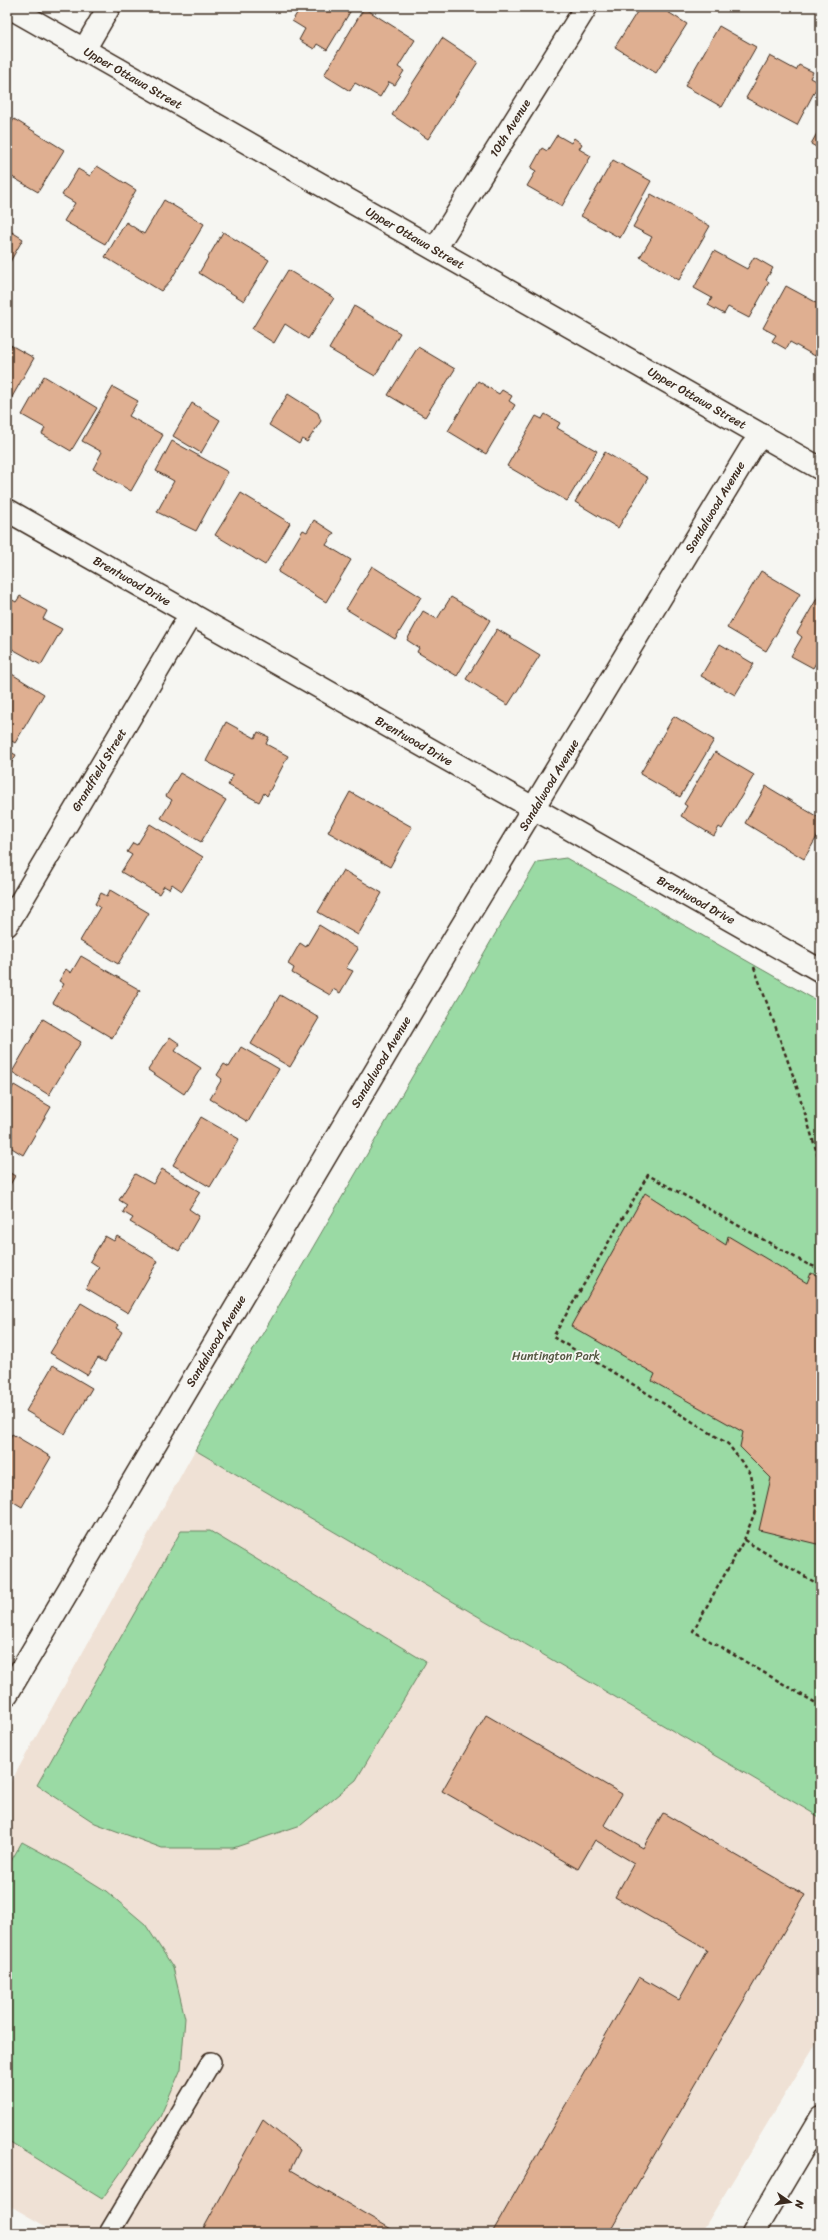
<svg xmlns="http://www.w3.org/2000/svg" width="828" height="2240" font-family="Sriracha,sans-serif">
<rect width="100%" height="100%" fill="#f6f6f2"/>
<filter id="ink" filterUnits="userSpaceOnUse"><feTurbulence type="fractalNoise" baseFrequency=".025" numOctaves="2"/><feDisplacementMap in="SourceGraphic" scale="8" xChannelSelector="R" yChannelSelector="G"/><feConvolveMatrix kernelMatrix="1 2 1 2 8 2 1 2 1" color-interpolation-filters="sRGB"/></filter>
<g filter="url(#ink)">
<!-- built -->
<path fill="#efe1d5" d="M195,1450L821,1818V2035L701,2233H57L7,2204V1789Z"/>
<!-- green -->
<g fill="#9adaa4" stroke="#6a8261">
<path d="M566,858L821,1003V1818L195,1450L537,862Z"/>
<path d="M181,1531H210L426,1662L356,1780L301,1825L233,1848H162L95,1823L37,1785Z"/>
<path d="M22,1842L63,1864L106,1891L145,1924L173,1967L185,2018L181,2069L160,2117L102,2199L7,2140V1868Z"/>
</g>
<!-- building -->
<g fill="#dfaf91" stroke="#3b2a1e">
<path d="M301,7H353L327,50L317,44L314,49L299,40L305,29L292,21Z"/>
<path d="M640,7H660L687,24L656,73L615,47Z"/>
<path d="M364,8L415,40L398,67L404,71L395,85L389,82L380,97L355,83L350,91L324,75Z"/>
<path d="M719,26L756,47L722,107L685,86Z"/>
<path d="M442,38L478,62L428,139L392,115Z"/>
<path d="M770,56L796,70L799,65L813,72L810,78L819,83L797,125L746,98Z"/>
<path d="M14,119L64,150L38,192L7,174V131Z"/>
<path d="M821,126V150L811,144Z"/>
<path d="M557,135L571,143L574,138L582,144L579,149L591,156L562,206L527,186L536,171L531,168L542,148L547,151Z"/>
<path d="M613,160L651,181L620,238L581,216Z"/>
<path d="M97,166L136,190L105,244L64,221L75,203L62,195L78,169L90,176Z"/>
<path d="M651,194L710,226L679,280L640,257L652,237L633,227Z"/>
<path d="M164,200L204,224L171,280L161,291L105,257L126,222L144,234Z"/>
<path d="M7,229L23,239L7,267Z"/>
<path d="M223,232L269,260L244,301L199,273Z"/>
<path d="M714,251L747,269L754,257L773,268L766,280L769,282L749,318L728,307L724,314L708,305L712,298L694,288Z"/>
<path d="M288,270L334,298L308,339L285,324L274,343L252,329Z"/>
<path d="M786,286L821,305V345L815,356L790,342L786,349L772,341L776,335L763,328Z"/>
<path d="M354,306L400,333L375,376L329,349Z"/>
<path d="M7,343L34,358L7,406Z"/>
<path d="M418,347L455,369L425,417L388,395Z"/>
<path d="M44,376L97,408L71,451L42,434L45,428L22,415Z"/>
<path d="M478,381L499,394L502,390L512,396L509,401L515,405L486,454L448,431Z"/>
<path d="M113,387L138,401L129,416L163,435L131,491L93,469L102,452L82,441Z"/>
<path d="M288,394L318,413L321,421L307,442L302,439L299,444L269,425Z"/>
<path d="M192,403L220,420L201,453L173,436Z"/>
<path d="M545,414L560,423L557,428L597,451L567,501L507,466L536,416L542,419Z"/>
<path d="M172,441L228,472L196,531L157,512L174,481L156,471Z"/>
<path d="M605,452L648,478L618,528L575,502Z"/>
<path d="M241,493L290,523L265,565L215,535Z"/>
<path d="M314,520L334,533L326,545L351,560L326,602L278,572L303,530L307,532Z"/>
<path d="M372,566L421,597L395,639L346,609Z"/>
<path d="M761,571L800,594L766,651L727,628Z"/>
<path d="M819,595L821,597V654L813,668L791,656L802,637L797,633Z"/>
<path d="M20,596L47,611L43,619L62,629L41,665L7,646V597L16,602Z"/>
<path d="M451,597L490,620L457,676L417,652L419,648L407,640L423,611L437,619Z"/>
<path d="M497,629L540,655L508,705L466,679Z"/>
<path d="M720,644L754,664L735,695L701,676Z"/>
<path d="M7,671L44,694L15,743L7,738Z"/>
<path d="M674,716L714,740L680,797L640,774Z"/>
<path d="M226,722L255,738L258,732L269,737L266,744L288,756L267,796L264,793L259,802L228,785L233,776L206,761Z"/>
<path d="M7,750L16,755L7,770Z"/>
<path d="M715,752L754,775L722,829L719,827L714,836L681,816L687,806L684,804Z"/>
<path d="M180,773L226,800L201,842L161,818L172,800L166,796Z"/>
<path d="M766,786L821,819V830L804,859L745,823Z"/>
<path d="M350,792L412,827L390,867L328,832Z"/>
<path d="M150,824L203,857L182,891L172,884L169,889L164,886L159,894L121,872L132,855L127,852L133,843L137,845Z"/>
<path d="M343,870L382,893L358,935L318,912Z"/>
<path d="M110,890L149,913L118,964L80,941L100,907L95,904L101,893L107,896Z"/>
<path d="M319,925L358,949L346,968L353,971L340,993L333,989L330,995L292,973L294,968L288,964L300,943L306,947Z"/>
<path d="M81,956L140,990L112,1038L53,1003L64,984L59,981L66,969L71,973Z"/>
<path d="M280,995L319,1018L290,1067L251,1044Z"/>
<path d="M43,1019L81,1042L49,1095L12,1072Z"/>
<path d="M170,1037L180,1044L175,1051L201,1068L184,1094L148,1070Z"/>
<path d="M241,1047L279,1069L248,1122L210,1099L222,1079L217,1075L224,1064L229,1067Z"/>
<path d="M14,1085L51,1107L23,1155L7,1145V1097Z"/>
<path d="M201,1117L239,1139L210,1187L173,1165Z"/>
<path d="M162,1169L200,1192L189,1209L199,1216L179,1251L130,1222L133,1218L123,1212L127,1205L119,1200L135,1174L153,1184Z"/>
<path d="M7,1171L15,1176L7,1190Z"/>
<path d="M645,1193L726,1245L728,1236L807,1283L811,1273L821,1277V1545L759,1530L771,1478L740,1447L743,1432L652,1381L655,1374L571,1326Z"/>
<path d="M105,1236L114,1241L117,1236L158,1261L128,1313L86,1288L99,1267L90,1261Z"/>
<path d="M81,1303L118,1325L116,1328L122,1332L105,1362L98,1358L87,1375L50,1353Z"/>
<path d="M53,1365L92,1388L65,1434L26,1411Z"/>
<path d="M12,1434L51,1457L22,1507L7,1498V1443Z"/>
<path d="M486,1715L622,1794L604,1825L643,1848L663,1813L805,1895L609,2233H492L639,1977L679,2000L707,1950L615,1897L634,1863L595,1840L578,1869L442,1791Z"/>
<path d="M263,2120L300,2150L290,2170L398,2233H201Z"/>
</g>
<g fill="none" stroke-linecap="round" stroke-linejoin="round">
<defs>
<path id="service" d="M109,2233L211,2062"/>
<g id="minor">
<path d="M84,50L109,7"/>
<path d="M435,249L586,7"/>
<path d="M7,510L821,971"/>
<path d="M7,925L191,614"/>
<path d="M7,1694L451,944L751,448L762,435"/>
<path d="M753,2233L821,2118"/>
</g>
<path id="secondary" d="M9,7L821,469"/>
</defs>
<!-- service casing -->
<use href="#service" stroke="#3b2a1e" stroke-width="22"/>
<!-- minor casing -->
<use href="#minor" stroke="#3b2a1e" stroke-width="25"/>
<!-- secondary casing -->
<use href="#secondary" stroke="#3b2a1e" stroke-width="25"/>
<!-- path -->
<g stroke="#3b2a1e" stroke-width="2.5" stroke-dasharray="4 3" stroke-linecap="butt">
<path d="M754,967L795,1081L821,1166"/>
<path d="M821,1269L807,1264L648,1175L553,1337L626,1380L728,1444L751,1474L756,1509L744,1540L693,1631L821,1706"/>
<path d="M744,1540L821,1586"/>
</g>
<!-- service -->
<use href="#service" stroke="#f6f6f2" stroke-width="19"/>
<!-- minor -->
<use href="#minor" stroke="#f6f6f2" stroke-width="22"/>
<!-- secondary -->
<use href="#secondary" stroke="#f6f6f2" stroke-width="22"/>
</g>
</g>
<g text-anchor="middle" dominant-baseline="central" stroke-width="3.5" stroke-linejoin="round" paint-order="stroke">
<!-- street labels -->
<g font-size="12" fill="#3b2a1e" stroke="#f6f6f2">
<text transform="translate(133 78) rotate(30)">Upper Ottawa Street</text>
<text transform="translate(510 128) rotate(-58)">10th Avenue</text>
<text transform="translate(415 238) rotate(30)">Upper Ottawa Street</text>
<text transform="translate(697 398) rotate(30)">Upper Ottawa Street</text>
<text transform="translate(715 507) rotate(-59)">Sandalwood Avenue</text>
<text transform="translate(132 581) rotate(30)">Brentwood Drive</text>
<text transform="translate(414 741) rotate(30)">Brentwood Drive</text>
<text transform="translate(99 770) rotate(-59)">Grandfield Street</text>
<text transform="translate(549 785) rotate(-59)">Sandalwood Avenue</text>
<text transform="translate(696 900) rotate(29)">Brentwood Drive</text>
<text transform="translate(381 1062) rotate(-59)">Sandalwood Avenue</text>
<text transform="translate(216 1341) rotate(-59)">Sandalwood Avenue</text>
</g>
<!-- park labels -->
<g font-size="12" fill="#535640" stroke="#f6f6f2">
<text x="556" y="1356">Huntington Park</text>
</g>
</g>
<!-- margin -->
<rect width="828" height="2240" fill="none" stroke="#f6f6f2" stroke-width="24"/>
<rect x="12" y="12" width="804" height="2216" fill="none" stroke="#3b2a1e" stroke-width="1.5" filter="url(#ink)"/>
<!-- north arrow -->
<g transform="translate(790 2202) rotate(103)" stroke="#f6f6f2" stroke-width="3" paint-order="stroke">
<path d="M0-3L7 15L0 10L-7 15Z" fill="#3b2a1e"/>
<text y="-6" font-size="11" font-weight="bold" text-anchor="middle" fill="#3b2a1e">N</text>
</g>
</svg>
